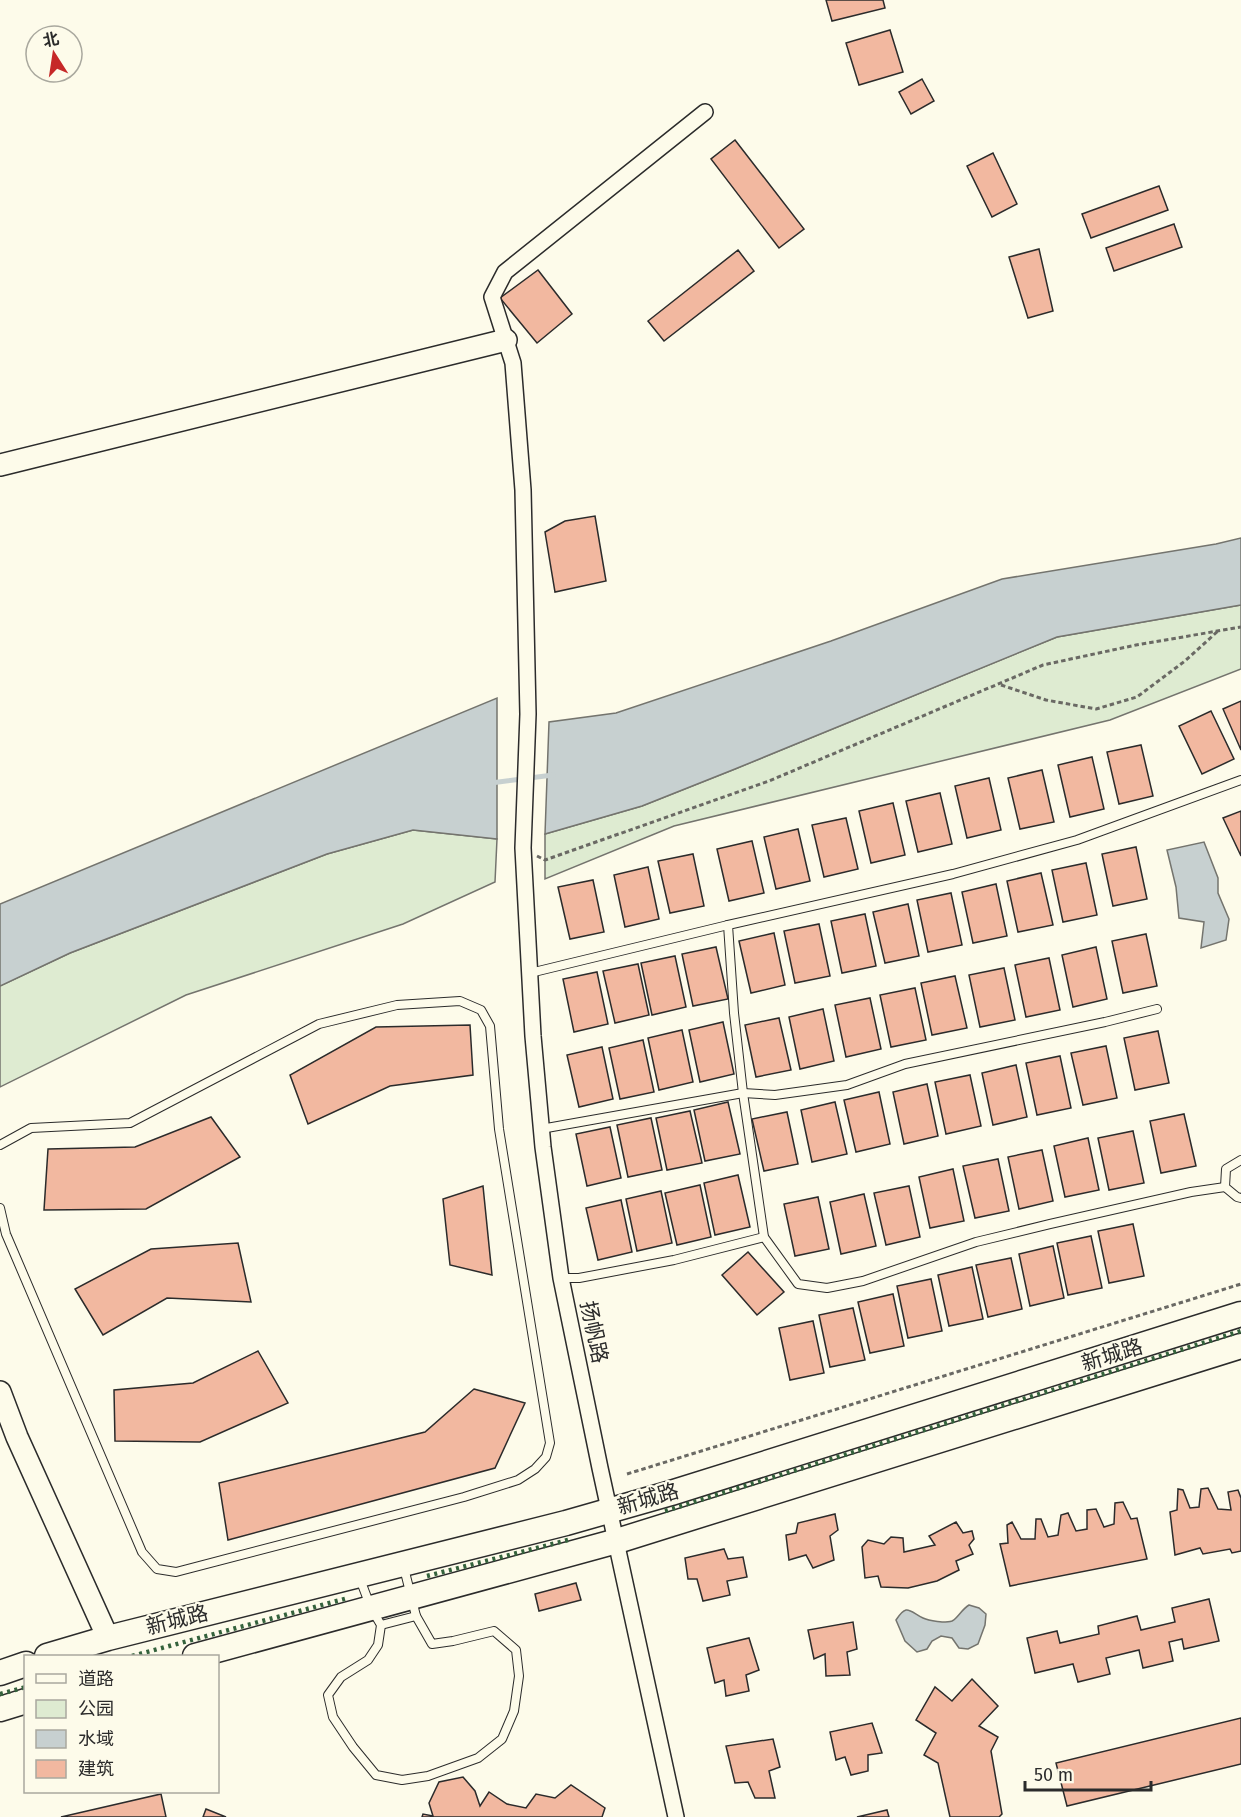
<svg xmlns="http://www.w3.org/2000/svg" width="1241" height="1817" font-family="'Fira Sans','Noto Sans SC',sans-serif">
<rect width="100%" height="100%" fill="#fdfbea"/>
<!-- green -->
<g fill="#deebd1" stroke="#74746e" stroke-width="1.5">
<path d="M1241,605V669L1110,720L674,826L545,879V834L642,806L735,769L1057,637Z"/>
<path d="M413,830L497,839L495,882L403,924L186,995L0,1087V986L70,953L327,854Z"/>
</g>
<!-- water -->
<g fill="#c7d0d0" stroke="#74746e" stroke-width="1.5">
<path d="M1241,538V605L1057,637L735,769L642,806L545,834L549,722L616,713L831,641L1002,579L1216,544Z"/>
<path d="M497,698V839L413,830L327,854L70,953L0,986V904Z"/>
<path d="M1204,842L1218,878V893L1229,919L1226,940L1201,948L1204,922L1179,918L1176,887L1167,850Z"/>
<path d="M969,1605L979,1608L986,1614L985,1625L978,1644L968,1649L959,1648L952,1638L941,1636L932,1641L927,1649L917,1652L905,1641L896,1620C907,1603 909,1611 923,1618C929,1621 935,1621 942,1622C945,1622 949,1622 952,1621C958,1618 961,1610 969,1605Z"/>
</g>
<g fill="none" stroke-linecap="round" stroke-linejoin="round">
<!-- stream -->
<path stroke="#c7d0d0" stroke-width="5" d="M491,783L553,775"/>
</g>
<!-- building -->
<g fill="#f2b8a0" stroke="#2b2b2b" stroke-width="1.5">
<path d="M826,0H883L885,8L832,21Z"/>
<path d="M890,30L903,72L859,85L846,43Z"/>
<path d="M922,79L934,101L911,114L899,92Z"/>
<path d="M735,140L804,229L779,248L711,159Z"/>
<path d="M993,153L1017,204L992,217L967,166Z"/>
<path d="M1159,186L1168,210L1091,238L1082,214Z"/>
<path d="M1174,224L1182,247L1114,271L1106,248Z"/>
<path d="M1039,249L1053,311L1028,318L1009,257Z"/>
<path d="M738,250L754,271L664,341L648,321Z"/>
<path d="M538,270L572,314L537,343L500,298Z"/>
<path d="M595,516L606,581L555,592L545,532L565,521Z"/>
<path d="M1241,701V750L1223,709Z"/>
<path d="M1211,711L1234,759L1202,774L1179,726Z"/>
<path d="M1141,745L1153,796L1119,804L1107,752Z"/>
<path d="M1092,757L1104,809L1070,817L1058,765Z"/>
<path d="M1042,770L1054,822L1020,829L1008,778Z"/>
<path d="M989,778L1001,830L967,838L955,786Z"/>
<path d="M940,793L952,844L918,852L906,801Z"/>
<path d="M893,803L905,855L871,863L859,811Z"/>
<path d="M1241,811V856L1223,818Z"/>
<path d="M846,818L858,869L824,877L812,825Z"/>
<path d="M798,829L810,881L776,889L764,837Z"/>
<path d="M752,841L764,893L729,901L717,849Z"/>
<path d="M1136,847L1147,899L1113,906L1102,854Z"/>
<path d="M693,854L704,906L670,913L658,861Z"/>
<path d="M1086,863L1097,915L1063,922L1052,870Z"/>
<path d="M648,867L659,919L625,927L614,875Z"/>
<path d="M1041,873L1053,925L1018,932L1007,881Z"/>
<path d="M593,880L604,932L570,939L558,887Z"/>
<path d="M996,884L1007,936L973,943L962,892Z"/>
<path d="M951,893L962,945L928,952L917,900Z"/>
<path d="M908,904L919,956L885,963L873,912Z"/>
<path d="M865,914L876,966L842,973L831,921Z"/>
<path d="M819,924L830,976L795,983L784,931Z"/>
<path d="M774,933L785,985L751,993L739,941Z"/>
<path d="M1146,934L1157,986L1123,993L1112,941Z"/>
<path d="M716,947L728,999L693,1006L682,954Z"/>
<path d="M1096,947L1107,999L1073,1007L1062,955Z"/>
<path d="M675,956L686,1007L652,1015L641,963Z"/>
<path d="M1049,958L1060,1010L1026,1017L1015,965Z"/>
<path d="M638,964L649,1015L615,1023L603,971Z"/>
<path d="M1004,968L1015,1020L980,1027L969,975Z"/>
<path d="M597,972L608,1024L574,1032L563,979Z"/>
<path d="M955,976L967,1028L932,1035L921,983Z"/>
<path d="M915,988L926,1040L891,1047L880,995Z"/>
<path d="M870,998L881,1049L846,1057L835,1005Z"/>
<path d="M823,1009L834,1061L800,1069L789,1017Z"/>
<path d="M779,1018L791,1070L756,1077L745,1025Z"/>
<path d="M723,1022L734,1074L700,1082L689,1030Z"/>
<path d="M470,1025L473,1075L390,1086L308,1124L290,1075L376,1027Z"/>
<path d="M682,1030L693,1082L659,1090L648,1038Z"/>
<path d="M1158,1031L1169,1083L1135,1090L1124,1038Z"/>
<path d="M643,1040L654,1092L620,1099L609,1048Z"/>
<path d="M1106,1046L1117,1098L1083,1105L1071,1053Z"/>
<path d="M602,1047L613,1099L579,1107L567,1055Z"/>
<path d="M1060,1056L1071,1108L1037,1115L1026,1063Z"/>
<path d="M1016,1065L1027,1117L993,1125L982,1073Z"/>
<path d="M970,1075L981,1126L946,1134L935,1082Z"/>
<path d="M927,1084L938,1136L904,1144L893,1092Z"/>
<path d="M879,1092L890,1144L856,1152L844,1100Z"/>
<path d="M728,1102L740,1154L705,1161L694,1110Z"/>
<path d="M835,1102L847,1154L812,1162L801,1110Z"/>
<path d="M690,1111L702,1163L667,1170L656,1118Z"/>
<path d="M787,1112L798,1164L764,1171L752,1119Z"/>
<path d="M1184,1114L1196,1166L1161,1173L1150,1121Z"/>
<path d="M211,1117L240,1157L146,1209L44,1210L48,1149L135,1147Z"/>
<path d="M651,1118L662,1170L628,1177L617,1125Z"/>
<path d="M610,1127L621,1178L587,1186L576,1134Z"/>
<path d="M1133,1131L1144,1183L1109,1190L1098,1138Z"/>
<path d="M1088,1138L1099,1190L1065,1197L1054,1146Z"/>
<path d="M1042,1150L1053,1201L1019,1209L1008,1157Z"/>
<path d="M998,1159L1009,1211L975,1218L963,1166Z"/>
<path d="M953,1169L964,1221L930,1228L919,1177Z"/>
<path d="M738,1175L750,1227L715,1235L704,1183Z"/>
<path d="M700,1185L711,1237L677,1245L665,1193Z"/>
<path d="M483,1186L492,1275L450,1265L443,1199Z"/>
<path d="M909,1186L920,1237L886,1245L874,1193Z"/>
<path d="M661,1191L672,1243L637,1251L626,1199Z"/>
<path d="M864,1194L876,1246L841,1254L830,1202Z"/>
<path d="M818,1197L829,1249L795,1256L784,1204Z"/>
<path d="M621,1200L632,1252L598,1260L586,1208Z"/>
<path d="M1133,1224L1144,1276L1109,1283L1098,1231Z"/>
<path d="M1091,1236L1102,1288L1068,1295L1057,1243Z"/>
<path d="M238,1243L251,1302L167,1298L103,1335L75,1289L151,1249Z"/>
<path d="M1053,1246L1064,1298L1030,1306L1019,1254Z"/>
<path d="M748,1252L784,1292L757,1315L722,1275Z"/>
<path d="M1011,1258L1022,1309L988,1317L976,1265Z"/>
<path d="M972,1267L983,1319L949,1326L938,1275Z"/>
<path d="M931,1279L942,1331L908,1338L897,1286Z"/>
<path d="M893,1294L904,1346L870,1353L858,1302Z"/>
<path d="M853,1308L865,1360L830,1367L819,1315Z"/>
<path d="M813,1321L824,1373L790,1380L779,1328Z"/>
<path d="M258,1351L288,1403L200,1442L115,1441L114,1390L193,1383Z"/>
<path d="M474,1389L525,1403L495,1468L228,1540L219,1483L425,1432Z"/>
<path d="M1208,1488L1218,1509L1231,1510L1228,1492L1238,1490L1241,1498V1551L1232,1553L1230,1549L1203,1554L1200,1548L1175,1555L1170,1512L1177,1510L1178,1489L1183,1490L1190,1508L1199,1507L1201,1489Z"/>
<path d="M1123,1502L1131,1519L1137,1518L1147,1559L1010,1586L1000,1544L1008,1543L1007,1525L1012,1522L1021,1539H1035L1036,1519H1041L1048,1537L1058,1535L1061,1515L1068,1513L1076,1531L1087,1529V1510L1096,1509L1104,1527L1114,1524L1115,1503Z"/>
<path d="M835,1514L838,1530L830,1536L834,1560L813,1568L806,1555L789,1560L786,1535L796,1533L798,1523Z"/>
<path d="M956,1522L963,1533L972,1531L974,1539L969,1545L973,1554L956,1561L959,1570L937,1581L908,1588L881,1587L878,1576L865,1578L862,1547L868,1540L884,1544L891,1537L903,1538L904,1552L935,1545L929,1536Z"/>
<path d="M724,1549L728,1559L743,1557L747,1577L727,1581L730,1595L703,1601L697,1579H688L685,1558Z"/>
<path d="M576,1583L581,1600L539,1611L535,1594Z"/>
<path d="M1209,1599L1219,1641L1184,1649L1182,1639L1169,1642L1173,1661L1143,1668L1139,1650L1106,1658L1110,1674L1078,1682L1073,1664L1035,1673L1027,1638L1057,1631L1060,1643L1099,1634L1098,1626L1137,1616L1141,1630L1175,1622L1172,1608Z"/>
<path d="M853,1622L857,1649L847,1652L850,1675L826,1676L825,1654L814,1659L808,1630Z"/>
<path d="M749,1638L759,1670L746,1675L749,1691L726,1696L724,1680L715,1683L707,1648Z"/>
<path d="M972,1679L998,1706L979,1726L998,1737L991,1751L1002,1814L999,1817H950L938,1763L924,1755L936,1733L916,1720L935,1687L952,1701Z"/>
<path d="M1241,1718V1764L1067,1806L1056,1763Z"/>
<path d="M872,1723L882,1753L868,1755V1771L851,1775L845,1757L836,1760L830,1732Z"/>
<path d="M773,1739L780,1767L769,1771L775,1798H755L748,1782L735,1783L726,1746Z"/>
<path d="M463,1777L475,1791L480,1806L489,1792L507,1804L526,1808L536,1794L555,1798L571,1785L605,1808L602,1817H422L423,1814L433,1816L429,1803L439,1782Z"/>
<path d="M161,1794L166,1817H61Z"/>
<path d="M206,1809L226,1817H203Z"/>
<path d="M887,1810L889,1817H857Z"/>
</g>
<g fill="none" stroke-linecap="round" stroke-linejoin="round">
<defs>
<g id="lane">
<path d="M530,973L728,925"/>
<path d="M541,1129L743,1093L775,1095L847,1085L905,1064L1105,1022L1157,1009"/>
<path d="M0,1145L31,1128L130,1123L319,1024L397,1005L460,1001L481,1010L490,1026L499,1129L550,1443L546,1457L535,1469L518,1480L464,1497L176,1572L157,1569L142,1552L6,1234L0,1208"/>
<path d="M1241,1160L1226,1169L1225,1187L1237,1197L1241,1198"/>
<path d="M1225,1187L1191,1192L1050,1224L976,1242L863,1281L827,1288L798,1284L764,1237L743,1093L734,1013L728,925L953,874L1077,840L1241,780"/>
<path d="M561,1278H579L674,1260L764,1237"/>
<path d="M360,1579L371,1608L381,1625L378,1645L368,1660L341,1677L328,1695L333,1717L353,1747L376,1775L402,1780L428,1776L478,1758L502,1739L514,1711L519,1676L516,1650L494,1631L453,1641L432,1644L416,1616L404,1568"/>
<path d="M381,1625L416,1616"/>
</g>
<path id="street" d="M676,1817L600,1468L561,1278L543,1147L533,1036L523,848L528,714L523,490L513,363L492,297L505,272L705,112"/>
<g id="secondary">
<path d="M0,465L506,340"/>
<path d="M0,1392L17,1437L108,1638"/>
</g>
<g id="primary">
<path d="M47,1656L108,1638L566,1523L671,1493L1241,1314"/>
<path d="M195,1656L617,1541L1241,1346"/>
<path d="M0,1673L26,1664"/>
<path d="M0,1709L26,1701"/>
</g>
</defs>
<!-- lane casing -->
<use href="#lane" stroke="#2b2b2b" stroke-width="10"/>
<!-- street casing -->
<use href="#street" stroke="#2b2b2b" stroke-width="18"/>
<!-- secondary casing -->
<use href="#secondary" stroke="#2b2b2b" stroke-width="24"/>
<!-- primary casing -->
<use href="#primary" stroke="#2b2b2b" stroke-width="27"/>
<!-- path -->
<g stroke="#6a6964" stroke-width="3" stroke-dasharray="4.5 3" stroke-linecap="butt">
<path d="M1001,685L1046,700L1096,709L1137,697L1185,661L1218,631"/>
<path d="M537,856L545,860L769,781L1043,665L1136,645L1241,627"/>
<path d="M627,1474L1241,1284"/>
</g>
<!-- lane -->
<use href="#lane" stroke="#fdfbea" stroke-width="8"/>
<!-- street -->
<use href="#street" stroke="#fdfbea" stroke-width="15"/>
<!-- secondary -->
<use href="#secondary" stroke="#fdfbea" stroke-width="21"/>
<!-- primary -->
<use href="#primary" stroke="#fdfbea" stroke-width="24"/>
<!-- hedge -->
<g stroke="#34623c" stroke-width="4.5" stroke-dasharray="3 4.5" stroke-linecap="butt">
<path d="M665,1511L1241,1331"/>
<path d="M427,1576L568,1540"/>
<path d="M132,1656L348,1598"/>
<path d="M0,1694L26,1687"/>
</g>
</g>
<g text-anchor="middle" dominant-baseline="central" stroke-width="4.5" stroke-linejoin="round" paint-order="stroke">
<!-- street labels -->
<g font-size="21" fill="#2b2b2b" stroke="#fdfbea">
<text transform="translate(594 1332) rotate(78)">扬帆路</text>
<text transform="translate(1112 1355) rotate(-17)">新城路</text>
<text transform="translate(648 1499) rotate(-16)">新城路</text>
<text transform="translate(177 1620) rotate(-14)">新城路</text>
</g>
</g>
<!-- legend -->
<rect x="24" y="1655" width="195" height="138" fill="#fdfbea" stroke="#a9a89e" stroke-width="1.5"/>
<rect x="36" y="1674" width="30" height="9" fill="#fdfbea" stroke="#a9a89e" stroke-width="1.5"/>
<text x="78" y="1685" font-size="18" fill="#2b2b2b">道路</text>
<rect x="36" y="1700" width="30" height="18" fill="#deebd1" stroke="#a9a89e" stroke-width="1.5"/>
<text x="78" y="1715" font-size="18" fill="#2b2b2b">公园</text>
<rect x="36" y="1730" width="30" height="18" fill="#c7d0d0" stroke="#a9a89e" stroke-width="1.5"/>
<text x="78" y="1745" font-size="18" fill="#2b2b2b">水域</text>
<rect x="36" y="1760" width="30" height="18" fill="#f2b8a0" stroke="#a9a89e" stroke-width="1.5"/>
<text x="78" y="1775" font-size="18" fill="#2b2b2b">建筑</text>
<!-- north arrow -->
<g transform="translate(54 54) rotate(348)"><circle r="28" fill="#fdfbea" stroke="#a9a89e" stroke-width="1.5"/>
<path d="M0-4.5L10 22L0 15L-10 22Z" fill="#c62828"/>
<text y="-9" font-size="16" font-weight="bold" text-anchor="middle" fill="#2b2b2b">北</text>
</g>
<!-- scale -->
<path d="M1025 1781v9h126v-9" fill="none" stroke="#2b2b2b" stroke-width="3"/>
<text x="1034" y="1781" font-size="18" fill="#2b2b2b" stroke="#fdfbea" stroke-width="4.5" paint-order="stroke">50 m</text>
</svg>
